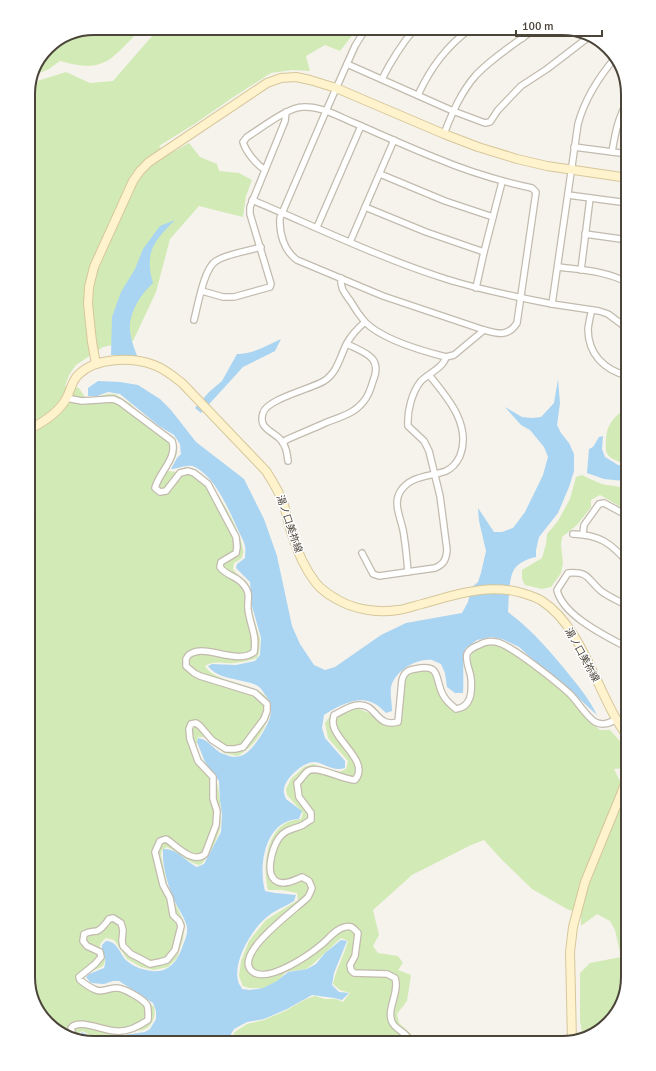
<svg xmlns="http://www.w3.org/2000/svg" width="656" height="1071" font-family="Signika,'Noto Sans JP',sans-serif">
<rect width="100%" height="100%" fill="#f6f3ec"/>
<!-- green -->
<g fill="#d2eab5">
<path d="M94,28H139L138,32C109,62 103,73 60,61L49,69L35,75L47,47Z"/>
<path d="M159,28H358L340,51L325,45L306,56L310,71L292,70L271,73L232,98L196,123L159,146L168,155L189,143L200,157L217,164L219,171L239,173L252,180L246,196L243,217L199,206L170,239L156,292L133,341L103,347L76,365L69,375L65,386L79,388L85,397H96L107,394H115L131,404L140,415L173,439L177,450L176,456L168,471L177,472L185,467C188,468 192,468 194,469C212,478 241,530 243,550C244,553 242,556 241,559L234,563L233,569L237,574L246,581L249,586L250,606L260,639L259,653L257,658C249,661 242,662 234,663C223,664 214,660 205,666C217,689 290,679 266,724C259,738 251,748 238,756L224,753L204,737H198C195,745 198,756 203,762C207,767 212,771 215,777C220,787 222,817 220,828C219,835 209,857 204,861C203,863 201,864 199,865C187,862 178,852 167,847L162,850L161,855L168,888L185,924L183,939L177,958L168,967L154,970L141,967L127,959L114,940L106,938C94,948 103,948 105,959C105,961 104,964 103,966L89,973L84,978C97,996 105,982 121,986C132,989 145,999 154,1007C156,1016 153,1026 143,1030C139,1031 134,1030 130,1031C125,1033 121,1036 116,1038C105,1040 92,1036 82,1031L79,1033L81,1040L57,1032L35,1007L28,977V90L31,83L66,72L90,83L113,81Z"/>
<path d="M623,410L628,422V464C622,463 612,460 608,455C605,452 606,446 606,442C606,427 611,420 623,410Z"/>
<path d="M582,475C590,479 598,483 606,485C615,486 620,486 628,491V511L600,495L591,500V507L577,525L562,537L561,545L563,563L561,573L551,587L542,589L525,585L522,579V570L542,558L546,544L547,534L558,521L570,499L576,477Z"/>
<path d="M485,644H496L520,656L570,696L591,722L600,730H610L625,747L628,752L625,768L614,769L620,781L628,778V978L619,1010L592,1036L583,1038L580,1021V973L590,963L621,957L615,930L610,921L597,914L581,926V914L567,909L532,889L501,859L484,840L471,845L412,875L373,910L379,935L373,946L378,953L398,956L403,963L398,970L411,975L407,1001L397,1014L399,1023L411,1034L414,1043H228L235,1032L247,1024L264,1020L285,1011L306,999L315,996L325,999H336L343,1002L350,993L340,990L333,984C336,969 344,956 348,941L341,938L313,964L306,969L286,972L277,982L264,988H250L243,986L239,976L241,961L249,941L266,920L298,900L297,893L282,890H268C263,871 265,838 283,825C288,821 295,820 301,819L303,813L287,795L286,789L291,779L304,767L313,764L339,772L346,769L348,761L328,738L325,723L333,712L346,713L357,708L371,714L383,723L400,722L405,679L410,674L422,669L434,672L442,699L457,710L467,709L472,699L474,683L470,661L473,648Z"/>
</g>
<!-- water -->
<g fill="#a9d4f2">
<path d="M175,220C154,241 144,252 153,283C139,296 126,317 131,337C132,343 135,350 137,356L111,355L112,317L121,292L135,269L143,249L160,226Z"/>
<path d="M281,339L275,351L243,367L201,413L195,408L209,392L222,381L237,354C253,354 266,346 281,339Z"/>
<path d="M558,379L560,403L557,425L561,433L569,443L574,454V471L569,487L558,513L539,537L536,550V557C530,558 520,562 516,567C508,575 509,600 508,612C533,631 552,653 571,677C581,689 590,701 597,715L574,694L550,675L519,647L502,639L491,637L477,640L465,649C462,664 464,678 463,693H455L447,687L445,673L441,664C438,663 435,661 432,660C416,658 395,671 391,687C390,694 392,704 392,711L386,713C382,709 377,704 371,702C356,696 336,707 324,715L322,728L325,738L345,761V768C334,772 326,764 315,762C304,761 284,779 284,790C283,792 285,796 286,799L302,811L299,819C265,820 258,865 265,891L275,893L296,895L294,901C286,906 275,910 267,917C252,929 233,960 238,981C238,983 241,986 242,989L250,990L263,988L277,981L288,972L307,969L316,964L325,953L341,940L347,941L334,973L332,985L339,992L349,993L342,1000L334,998L312,995L287,1009L264,1019L247,1022L234,1029L226,1043H90L83,1041L80,1035L82,1032L87,1035L100,1039H116L124,1035L145,1032L150,1029L156,1019V1011L153,1003L119,981H113L104,984L91,983L86,977L89,974L104,968C108,956 101,954 102,945L106,941C119,942 119,954 127,961C134,967 143,970 152,971C170,973 178,960 183,945C185,940 188,933 187,927C185,918 179,910 175,902C168,886 162,867 163,849C177,848 185,861 197,867L204,864L221,832L222,815L220,800L219,781L205,762L197,742L198,738C207,739 211,746 218,751C221,754 225,754 229,756C244,760 252,749 260,737C268,724 277,710 266,696C264,693 261,688 258,686C243,678 219,681 208,666L212,664L236,665L255,661L260,655L261,638L252,606L250,582L236,568L237,564L245,558C245,554 246,549 245,546C244,541 241,536 239,532C229,510 216,478 195,467C188,463 178,469 171,469L177,458L181,454L180,444L174,435L159,426L120,394L108,392L97,396H88V388L98,381L120,382L138,385L160,399L171,410L196,442L244,479L264,519L277,556L292,626L300,644L314,665L325,670L335,667L381,635L406,623L462,613L468,602L471,588L478,582L481,573L486,551L479,521L478,508L494,532H502L513,528L525,512L543,475L548,457L544,447L530,430L521,425L505,407L522,417L532,418L541,417L554,403Z"/>
<path d="M603,436L602,449L605,457L618,465L628,467V485L624,481L604,479L587,473L589,449L593,447L599,437Z"/>
</g>
<g fill="none" stroke-linecap="round" stroke-linejoin="round">
<defs>
<g id="street">
<path d="M515,28L523,38"/>
<path d="M615,58C598,78 585,98 578,124L552,304L599,311L608,314L628,329"/>
<path d="M347,64L453,111L485,123L490,122L498,110L521,86L547,69L590,36"/>
<path d="M382,79C391,61 402,44 415,28"/>
<path d="M418,95C431,67 446,47 471,28"/>
<path d="M444,134C452,113 461,92 476,75C493,57 516,43 536,28"/>
<path d="M574,147L628,154"/>
<path d="M612,152C615,134 618,117 628,101"/>
<path d="M265,170C256,164 246,152 243,142L247,137C260,129 288,107 303,107C320,106 336,115 352,122C380,134 408,147 436,158C467,171 499,181 532,188L536,192L517,323C508,337 498,334 484,330L383,296L297,260C284,251 279,233 280,218L326,111L355,46L366,28"/>
<path d="M380,174L445,201L493,217"/>
<path d="M568,195L628,203"/>
<path d="M252,200C316,227 380,258 446,279C481,290 517,297 552,304"/>
<path d="M365,207L426,232L484,252"/>
<path d="M317,227L361,126"/>
<path d="M585,234L628,240"/>
<path d="M350,242L394,140"/>
<path d="M558,267C582,270 607,271 628,283"/>
<path d="M581,270L590,198"/>
<path d="M341,278C340,289 345,293 351,302C355,309 360,316 365,322C383,340 422,351 446,357L454,355L484,330"/>
<path d="M476,288L484,252L502,182"/>
<path d="M202,291L223,297H234L270,287L271,284L250,214V207L285,121L286,112"/>
<path d="M592,310C590,316 589,322 588,329C588,354 604,370 628,376"/>
<path d="M194,320C198,305 204,268 216,261C226,254 249,251 261,247"/>
<path d="M66,398L82,401L113,399L120,402L172,441C178,458 159,472 155,488L160,492L166,491L180,473L188,471L194,473L208,484L236,537L237,547L236,553L221,562L220,567C225,575 236,576 242,583C252,594 247,598 248,609C250,626 257,634 254,652C238,665 208,645 192,653C189,654 187,657 186,659V666L194,673L200,676L255,693L267,704V711L264,719L243,747L235,749H226L212,740L200,726L196,723L191,724L189,729L190,739L198,761L213,777V799L217,811L216,825L205,854C193,865 176,845 166,839L160,841L155,852L163,885L170,898L173,915L179,921L181,926L175,950L167,960L160,962L150,964L139,958L131,954L123,946L122,941L123,930L121,923L113,918L109,919C106,923 102,929 97,931C91,932 90,931 84,934L83,941L87,946L100,952L101,957L95,964L79,977L80,980C85,984 90,988 96,990C103,993 110,987 117,988C124,988 143,999 147,1005C149,1010 148,1015 148,1020C138,1027 127,1032 116,1031C104,1031 78,1018 71,1028L73,1035L76,1038"/>
<path d="M283,443L286,440C299,434 312,429 325,423C340,417 354,414 364,401C369,395 371,388 373,381C383,357 365,353 347,344"/>
<path d="M288,461C287,453 286,445 280,439C272,431 258,428 263,413C267,399 311,389 324,381C338,372 340,356 347,343C352,334 358,328 365,322"/>
<path d="M573,534C600,535 611,543 628,563"/>
<path d="M583,534L584,525L599,504L604,503L628,516"/>
<path d="M362,553L373,574L379,576L435,568C444,564 446,560 447,550L440,496L429,451L424,441L408,426C407,411 412,392 421,381C429,373 443,368 446,357"/>
<path d="M408,572C407,560 406,548 404,536C403,522 392,505 400,492C410,475 430,477 446,471C453,468 457,462 460,456C472,425 447,397 429,375"/>
<path d="M628,648C606,636 563,616 557,590L568,573C589,571 587,579 601,591C609,597 619,601 628,606"/>
<path d="M410,1043C408,1032 396,1031 392,1022C386,1009 400,992 395,978L387,974L354,973L351,970L350,965L355,956L358,933C354,929 352,925 345,927C335,929 329,939 321,945C309,955 269,983 253,972C230,955 298,908 308,897C310,894 311,891 312,888L309,881L302,877C295,880 286,885 278,882C263,876 273,847 279,838C285,829 295,829 303,825C306,823 308,821 311,820V813L299,797L297,783C301,780 304,774 308,771C318,765 343,780 355,780C371,761 332,740 333,721C333,719 334,717 334,715C341,712 350,705 358,705C377,703 375,728 398,722L402,680C404,673 407,670 415,669C442,663 434,678 443,695C446,701 451,705 456,709C472,707 472,691 471,678C470,670 465,662 467,654C469,649 474,647 479,645C484,642 490,641 496,642C510,644 558,683 570,694C578,702 586,716 595,722C603,726 610,723 617,719"/>
</g>
<g id="secondary">
<path d="M96,364L92,342L88,304L89,287L94,267L133,181L140,171L149,162L267,83L281,78L296,77L310,80L336,88L444,134L478,147L517,159L547,166L628,178"/>
<path d="M28,430C42,423 60,412 67,397C71,389 72,381 78,375C96,357 132,357 154,365C165,369 173,376 182,383L266,471C273,482 280,493 284,505C287,515 288,525 292,534C297,551 305,569 316,583C322,591 331,596 340,601C357,610 379,613 398,610C406,609 414,606 422,604C454,595 489,583 522,593C529,595 536,597 542,601C584,628 598,698 628,737"/>
<path d="M572,1041L570,952L573,927L585,882L628,777"/>
</g>
</defs>
<!-- street casing -->
<use href="#street" stroke="#c2bbae" stroke-width="8"/>
<!-- secondary casing -->
<use href="#secondary" stroke="#d6c79b" stroke-width="10"/>
<!-- street -->
<use href="#street" stroke="#fff" stroke-width="5.5"/>
<!-- secondary -->
<use href="#secondary" stroke="#fff3cd" stroke-width="8"/>
</g>
<g text-anchor="middle" dominant-baseline="central" stroke-width="3" stroke-linejoin="round" paint-order="stroke">
<!-- street labels -->
<g font-size="10" fill="#4b4439" stroke="#fff">
<text transform="translate(289 524) rotate(71)">湯ノ口美祢線</text>
<text transform="translate(582 655) rotate(61)">湯ノ口美祢線</text>
</g>
</g>
<!-- crop -->
<path d="M0 0H656V1071H0ZM94 35H562A59 59 0 0 1 621 94V977A59 59 0 0 1 562 1036H94A59 59 0 0 1 35 977V94A59 59 0 0 1 94 35Z" fill="#fff" fill-rule="evenodd"/>
<path fill="none" stroke="#4b4439" stroke-width="2" d="M94 35H562A59 59 0 0 1 621 94V977A59 59 0 0 1 562 1036H94A59 59 0 0 1 35 977V94A59 59 0 0 1 94 35Z"/>
<!-- scale -->
<path d="M516 30v6h86v-6" fill="none" stroke="#4b4439" stroke-width="2"/>
<text x="522" y="30" font-size="12" fill="#4b4439" stroke="#ffffff" stroke-width="3" paint-order="stroke">100 m</text>
</svg>
